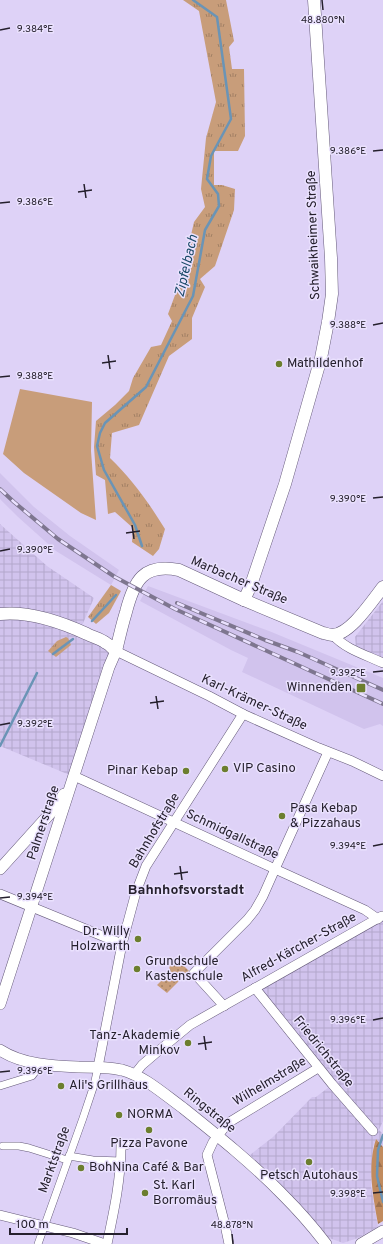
<svg xmlns="http://www.w3.org/2000/svg" width="383" height="1244" font-family="Overpass,sans-serif">
<defs>
<pattern id="industrial-grid" width="8" height="8" patternUnits="userSpaceOnUse"><rect width="8" height="8" fill="#d1c3ed"/><path d="M0 4h8M4 0v8" fill="none" stroke="#b3a7cc"/></pattern>
<pattern id="grass-tufts" width="24" height="20" patternUnits="userSpaceOnUse"><rect width="24" height="20" fill="#c89d7a"/><path d="M3 7l-1-3M5 7V3M7 7l1-3M15 17l-1-3M17 17v-4M19 17l1-3" fill="none" stroke="#a28064"/></pattern>
<pattern id="forest-firs" width="22" height="20" patternUnits="userSpaceOnUse"><rect width="22" height="20" fill="#c18b5e"/><path d="M5 1l3.5 6h-7zM16 11l3.5 6h-7z" fill="#9d714e"/></pattern>
<pattern id="park-dots" width="8" height="8" patternUnits="userSpaceOnUse"><rect width="8" height="8" fill="#c89d7a"/><path d="M2 2h.1M6 6h.1" fill="none" stroke="#a28064" stroke-width="1.8" stroke-linecap="round"/></pattern>
</defs>
<rect width="100%" height="100%" fill="#ded2f7"/>
<!-- built -->
<g fill="#d1c3ed">
<path d="M0,473L34,507L70,536L119,570L111,585L56,551L17,516L0,499Z"/>
<path d="M148,586L269,631L383,678V726L380,724L364,729L242,672L248,658L231,650L140,601Z"/>
</g>
<!-- industrial -->
<g fill="url(#industrial-grid)">
<path d="M0,524L47,566L94,598L77,637L113,651L72,776L0,746Z"/>
<path d="M383,601V659L356,648L355,637Z"/>
<path d="M383,918V1121L379,1130L383,1134V1147L376,1139L373,1147L371,1186L378,1227L358,1238L343,1243L329,1238L294,1198L250,1155L273,1137L312,1097H316L333,1084L258,989Z"/>
</g>
<!-- grass -->
<g fill="url(#grass-tufts)">
<path d="M183,0H226L234,41L229,47L232,69H244L245,136L238,151H214V185H222L235,189L234,210L215,266L200,279L205,287L192,318V339L169,356L139,425L112,433L110,458C132,479 149,503 165,529L159,549L153,556L132,542L133,528L115,512L108,514L105,480L96,475L94,447L96,421L115,405L129,391L133,378L151,347L161,345L172,321L168,314L181,279L194,222L205,207L201,189L206,138L216,102L199,11Z"/>
<path d="M111,585L121,591L109,613L96,624L88,617Z"/>
<path d="M66,637L68,638L71,645L56,657L48,651L57,641Z"/>
</g>
<!-- forest -->
<path fill="url(#forest-firs)" d="M376,1139L383,1147V1221L378,1224C373,1196 367,1167 376,1139Z"/>
<!-- park -->
<path fill="url(#park-dots)" d="M171,960L181,963L189,971L167,993L157,985L168,974Z"/>
<!-- garden -->
<path fill="#c89d7a" d="M20,389L92,402L91,451L96,520L81,513L24,473L3,454Z"/>
<g fill="none" stroke-linecap="round" stroke-linejoin="round">
<!-- stream -->
<g stroke="#6a94b6" stroke-width="2.5">
<path d="M142,546L135,525L104,470L97,446L100,433L105,423L146,387L193,296L205,230L219,206L218,194L207,179L211,156L231,119L217,17L193,0"/>
<path d="M92,621L116,595"/>
<path d="M53,654L73,639"/>
<path d="M0,746L37,673"/>
<path d="M383,1135L378,1150L377,1176L383,1202"/>
</g>
<defs>
<g id="pedestrian">
<path d="M0,1086L32,1076L41,1064"/>
<path d="M3,1146H19L29,1148L67,1160"/>
<path d="M69,1156L93,1160L121,1161"/>
<path d="M38,1244L83,1118L94,1085L98,1067"/>
</g>
<g id="minor">
<path d="M333,635C345,649 366,655 383,663"/>
<path d="M116,651L209,696L243,714L319,748L352,761L383,776"/>
<path d="M74,776L275,869L365,910L378,919"/>
<path d="M0,894L122,944"/>
<path d="M255,988L332,1084L373,1131"/>
<path d="M224,1006L194,973L247,920L255,910L263,896L275,869L328,752"/>
<path d="M98,1067L122,944L136,892L146,866L243,714"/>
<path d="M134,1075L142,1065L156,1053L190,1025L382,916"/>
<path d="M0,1215L73,1233L105,1244"/>
<path d="M107,1244C114,1211 121,1179 121,1145H126"/>
<path d="M229,1244L225,1225L207,1155L213,1142L228,1123L318,1068"/>
</g>
<g id="tertiary">
<path d="M0,869L55,808L64,794"/>
<path d="M0,1004L109,667L116,651"/>
<path d="M0,1050C23,1065 53,1066 79,1067C94,1067 108,1067 122,1070C144,1076 165,1095 183,1108C218,1136 253,1164 284,1196C299,1211 313,1227 326,1244"/>
<path d="M361,1244L383,1231"/>
</g>
<g id="secondary">
<path d="M244,600L251,585L285,484L321,358L328,322L332,294L331,258L314,0"/>
<path d="M0,614C29,611 61,622 87,634C93,637 101,639 106,643C110,645 113,649 116,651C119,638 122,625 126,612C134,581 143,563 179,570L244,600L323,633C325,633 329,635 332,635C350,635 372,601 383,587"/>
</g>
</defs>
<!-- pedestrian casing -->
<use href="#pedestrian" stroke="#655a79" stroke-width="8"/>
<!-- minor casing -->
<use href="#minor" stroke="#655a79" stroke-width="10"/>
<!-- tertiary casing -->
<use href="#tertiary" stroke="#655a79" stroke-width="12"/>
<!-- secondary casing -->
<use href="#secondary" stroke="#655a79" stroke-width="13"/>
<!-- pedestrian -->
<use href="#pedestrian" stroke="#fff" stroke-width="7"/>
<!-- minor -->
<use href="#minor" stroke="#fff" stroke-width="9"/>
<!-- tertiary -->
<use href="#tertiary" stroke="#fff" stroke-width="11"/>
<!-- secondary -->
<use href="#secondary" stroke="#fff" stroke-width="12"/>
<defs>
<g id="rail">
<path d="M0,489L14,502L58,539L115,577L175,609L383,704"/>
<path d="M177,603L265,640L298,652L383,690"/>
</g>
</defs>
<!-- rail casing -->
<use href="#rail" stroke="#7e768f" stroke-width="4"/>
<!-- rail -->
<use href="#rail" stroke="#eae1fe" stroke-width="2.5" stroke-dasharray="8" stroke-linecap="butt"/>
</g>
<!-- ticks -->
<path fill="none" stroke="#25202d" stroke-width="1.5" d="M322,0L323,10M0,30L10,28M373,151L383,150M84,184L86,198M78,192L92,190M0,203L10,202M373,325L383,323M108,355L110,369M102,363L116,361M0,377L10,376M373,498L383,497M132,525L134,539M126,533L140,531M0,551L10,549M373,672L383,671M156,696L158,709M150,703L164,701M0,725L10,723M373,846L383,844M180,866L182,880M174,874L188,872M0,898L10,897M373,1020L383,1018M204,1036L206,1050M198,1044L212,1042M0,1072L10,1071M373,1193L383,1192M232,1234L233,1244"/>
<!-- markers -->
<g fill="#6c7e2e" stroke="#eae1fe" stroke-width="1.5">
<circle cx="279" cy="364" r="4"/>
<rect x="356" y="683" width="10" height="10" rx="2"/>
<circle cx="225" cy="769" r="4"/>
<circle cx="186" cy="771" r="4"/>
<circle cx="282" cy="816" r="4"/>
<circle cx="138" cy="939" r="4"/>
<circle cx="137" cy="969" r="4"/>
<circle cx="188" cy="1043" r="4"/>
<circle cx="61" cy="1086" r="4"/>
<circle cx="119" cy="1115" r="4"/>
<circle cx="149" cy="1130" r="4"/>
<circle cx="309" cy="1162" r="4"/>
<circle cx="81" cy="1168" r="4"/>
<circle cx="145" cy="1193" r="4"/>
</g>
<g text-anchor="middle" dominant-baseline="central" stroke-width="3" stroke-linejoin="round" paint-order="stroke">
<!-- street labels -->
<g font-size="13" fill="#25202d" stroke="#eae1fe">
<text transform="translate(314 235) rotate(-92)">Schwaikheimer Straße</text>
<text transform="translate(239 581) rotate(23)">Marbacher Straße</text>
<text transform="translate(254 703) rotate(25)">Karl-Krämer-Straße</text>
<text transform="translate(44 823) rotate(-72)">Palmerstraße</text>
<text transform="translate(155 831) rotate(-59)">Bahnhofstraße</text>
<text transform="translate(232 835) rotate(25)">Schmidgallstraße</text>
<text transform="translate(299 948) rotate(-29)">Alfred-Kärcher-Straße</text>
<text transform="translate(323 1052) rotate(51)">Friedrichstraße</text>
<text transform="translate(270 1082) rotate(-31)">Wilhelmstraße</text>
<text transform="translate(209 1111) rotate(39)">Ringstraße</text>
<text transform="translate(55 1160) rotate(-70)">Marktstraße</text>
</g>
<!-- poi labels -->
<g font-size="13" fill="#25202d" stroke="#eae1fe" text-anchor="start">
<text x="287" y="364">Mathildenhof</text>
<text x="352" y="688" text-anchor="end">Winnenden</text>
<text x="233" y="769">VIP Casino</text>
<text x="178" y="771" text-anchor="end">Pinar Kebap</text>
<text x="290" y="809">Pasa Kebap<tspan x="290" dy="15">&amp; Pizzahaus</tspan></text>
<text x="130" y="932" text-anchor="end">Dr. Willy<tspan x="130" dy="15">Holzwarth</tspan></text>
<text x="145" y="962">Grundschule<tspan x="145" dy="15">Kastenschule</tspan></text>
<text x="180" y="1036" text-anchor="end">Tanz-Akademie<tspan x="180" dy="15">Minkov</tspan></text>
<text x="69" y="1086">Ali's Grillhaus</text>
<text x="127" y="1115">NORMA</text>
<text x="149" y="1144" text-anchor="middle">Pizza Pavone</text>
<text x="89" y="1168">BohNina Café &amp; Bar</text>
<text x="309" y="1176" text-anchor="middle">Petsch Autohaus</text>
<text x="153" y="1186">St. Karl<tspan x="153" dy="15">Borromäus</tspan></text>
</g>
<!-- water labels -->
<g font-size="14" font-style="italic" fill="#1b4a68" stroke="#eae1fe">
<text transform="translate(187 266) rotate(-77)">Zipfelbach</text>
</g>
<!-- neighbourhood labels -->
<g font-size="14" font-weight="bold" fill="#25202d" stroke="#eae1fe">
<text x="186" y="890">Bahnhofsvorstadt</text>
</g>
</g>
<g font-size="10" text-anchor="middle" fill="#25202d" stroke="#eae1fe" stroke-width="3" stroke-linejoin="round" paint-order="stroke">
<text x="323" y="23">48.880°N</text>
<text x="35" y="32">9.384°E</text>
<text x="348" y="154">9.386°E</text>
<text x="35" y="205">9.386°E</text>
<text x="348" y="328">9.388°E</text>
<text x="35" y="379">9.388°E</text>
<text x="348" y="502">9.390°E</text>
<text x="35" y="553">9.390°E</text>
<text x="348" y="676">9.392°E</text>
<text x="35" y="727">9.392°E</text>
<text x="348" y="849">9.394°E</text>
<text x="35" y="900">9.394°E</text>
<text x="348" y="1023">9.396°E</text>
<text x="35" y="1074">9.396°E</text>
<text x="348" y="1197">9.398°E</text>
<text x="232" y="1228">48.878°N</text>
</g>
<!-- scale -->
<path d="M10 1228v6h117v-6" fill="none" stroke="#25202d" stroke-width="2"/>
<text x="16" y="1228" font-size="12" fill="#25202d" stroke="#eae1fe" stroke-width="3" paint-order="stroke">100 m</text>
</svg>
